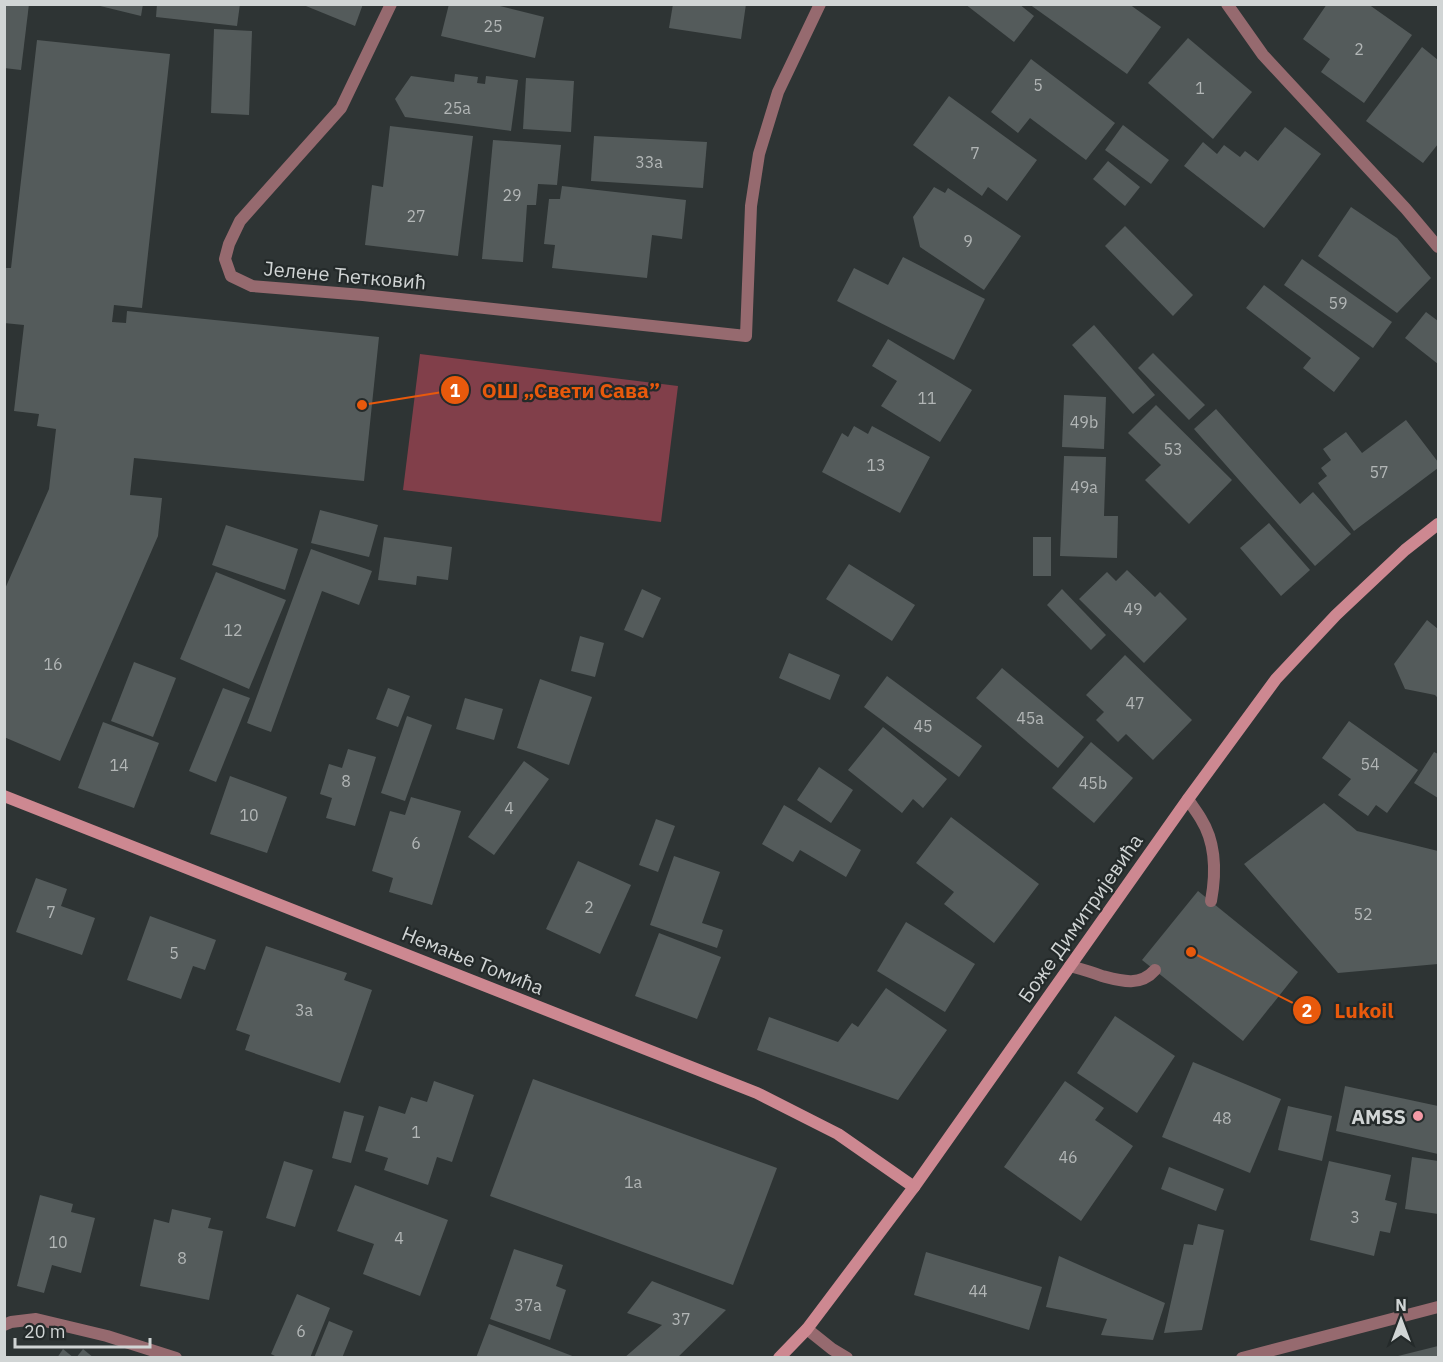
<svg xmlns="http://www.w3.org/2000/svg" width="1443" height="1362" font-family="'IBM Plex Sans',sans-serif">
<rect width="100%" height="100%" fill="#2e3434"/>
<!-- green -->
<path fill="#813f4a" d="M420,354L678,386L661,522L403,490Z"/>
<!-- building -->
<g fill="#545b5b">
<path d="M4,4H29L21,70L4,68Z"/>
<path d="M92,4H143L141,16Z"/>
<path d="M157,4H240L237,26L156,17Z"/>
<path d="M301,4H363L355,26Z"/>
<path d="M449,4H492L544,17L535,58L441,36Z"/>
<path d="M673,4H746L741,39L669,28Z"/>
<path d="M965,4H1019L1034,16L1014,42Z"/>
<path d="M1029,4H1129L1161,27L1127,74Z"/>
<path d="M1327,4H1368L1412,35L1364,103L1321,72L1330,59L1303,39Z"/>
<path d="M214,29L252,31L249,115L211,113Z"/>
<path d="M1188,38L1252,92L1213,139L1148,83Z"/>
<path d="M37,40L170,54L142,308L114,305L112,322L126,323L127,311L379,337L364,481L134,458L130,495L162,498L158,536L60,761L4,737V591L49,489L56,429L37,426L39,414L14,411L24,325L4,323V268H11Z"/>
<path d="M1422,47L1438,60V144L1423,163L1366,121Z"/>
<path d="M1031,59L1115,123L1086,160L1030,118L1018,133L991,112Z"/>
<path d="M455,74L478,77L477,83L485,84L486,76L518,80L511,131L405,117L395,99L411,76L454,82Z"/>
<path d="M526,78L574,81L571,132L523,129Z"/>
<path d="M949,96L1037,160L1007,201L988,187L982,196L913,145Z"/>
<path d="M1123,125L1169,160L1151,184L1105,150Z"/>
<path d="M390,126L473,136L458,256L365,245L372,185L383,187Z"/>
<path d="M1285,127L1321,154L1264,228L1184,166L1203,142L1217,154L1224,145L1240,157L1245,151L1258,161Z"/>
<path d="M594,136L707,142L703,188L591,181Z"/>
<path d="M493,140L561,145L557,185L538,184L536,205H527L523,262L482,259Z"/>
<path d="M1108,161L1140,187L1125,206L1093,179Z"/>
<path d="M562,186L686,200L682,239L652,235L647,278L552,268L555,245L544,244L549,199H560Z"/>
<path d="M934,187L945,193L948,188L1021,236L984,290L920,247L913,217Z"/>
<path d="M1351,207L1397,238L1431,278L1397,313L1318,256Z"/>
<path d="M1125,226L1193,295L1173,316L1105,246Z"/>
<path d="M903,257L985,299L954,360L837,301L854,268L888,285Z"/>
<path d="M1302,259L1392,322L1373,348L1284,285Z"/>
<path d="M1264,285L1360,358L1334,392L1303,368L1311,358L1246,308Z"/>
<path d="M1426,312L1438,321V364L1405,338Z"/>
<path d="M1094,325L1155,395L1133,414L1072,345Z"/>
<path d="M888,339L972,390L940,442L881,406L897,381L872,366Z"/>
<path d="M1153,353L1205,405L1189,420L1138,368Z"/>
<path d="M1064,395L1106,397L1104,449L1062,447Z"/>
<path d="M1156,405L1232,480L1189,524L1145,480L1161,465L1128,433Z"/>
<path d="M1216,409L1300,504L1313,492L1351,534L1315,566L1194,429Z"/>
<path d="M1406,420L1438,462V468L1354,531L1318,483L1327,476L1321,468L1331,460L1323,449L1346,432L1362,453Z"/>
<path d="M854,426L868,434L872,426L930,457L900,513L822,472L842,433L848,437Z"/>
<path d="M1064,456L1106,457L1104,516H1118L1117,558L1060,556Z"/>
<path d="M320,510L378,525L369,557L311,543Z"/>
<path d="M1269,523L1310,570L1281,596L1240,548Z"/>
<path d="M226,525L298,549L285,590L212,565Z"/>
<path d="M384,537L452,547L448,580L417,576L416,585L378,580Z"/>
<rect x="1033" y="537" width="18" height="39"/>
<path d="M311,549L372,571L359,605L322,591L271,732L247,723Z"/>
<path d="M849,564L915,605L892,641L826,599Z"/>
<path d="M1127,570L1155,597L1160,592L1187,619L1144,663L1079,599L1107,572L1116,581Z"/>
<path d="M216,572L286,600L249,689L180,659Z"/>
<path d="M642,589L661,598L643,638L624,630Z"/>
<path d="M1062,589L1106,635L1091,650L1047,605Z"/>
<path d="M1427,620L1438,629V698L1435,695L1405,689L1394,664Z"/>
<path d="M580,636L604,643L595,677L571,671Z"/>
<path d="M789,653L840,675L830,700L779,678Z"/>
<path d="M1125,655L1192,720L1153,760L1126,734L1118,742L1096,720L1104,712L1086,695Z"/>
<path d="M134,662L176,678L153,737L111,721Z"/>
<path d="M1002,668L1084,737L1058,768L976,698Z"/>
<path d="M887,676L982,746L959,777L864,707Z"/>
<path d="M540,679L592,697L569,765L517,748Z"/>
<path d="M223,688L250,698L216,782L189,771Z"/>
<path d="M388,688L410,696L398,727L376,719Z"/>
<path d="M465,698L503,709L494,740L456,729Z"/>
<path d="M407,716L432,725L405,801L381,793Z"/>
<path d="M1349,721L1418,770L1387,813L1376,805L1368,816L1338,795L1351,779L1322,758Z"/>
<path d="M103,722L159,743L134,808L78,788Z"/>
<path d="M883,727L947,779L923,808L913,799L902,813L848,770Z"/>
<path d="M1091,742L1133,778L1094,823L1052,788Z"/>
<path d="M348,749L376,757L355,826L326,818L332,798L320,794L329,764L342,768Z"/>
<path d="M1434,752L1438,754V798L1414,783Z"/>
<path d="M524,761L549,779L494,855L468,837Z"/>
<path d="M819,767L853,790L831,823L797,800Z"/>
<path d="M230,776L287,797L267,853L210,834Z"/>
<path d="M411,797L461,811L432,905L389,892L393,878L372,871L390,811L405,815Z"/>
<path d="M1324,803L1357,831L1438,851V964L1338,973L1244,864Z"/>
<path d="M784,805L861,850L846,877L800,850L793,862L762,844Z"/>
<path d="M951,817L1039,884L994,943L944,904L954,892L916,863Z"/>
<path d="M656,819L675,826L658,872L639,865Z"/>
<path d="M674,856L720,872L702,923L723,930L717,948L650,925Z"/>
<path d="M578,861L631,885L600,954L546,929Z"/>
<path d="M36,878L67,889L61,906L95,918L82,955L16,932Z"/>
<path d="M1198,891L1298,972L1243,1041L1142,960Z"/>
<path d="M150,916L216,940L205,970L193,966L181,999L127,980Z"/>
<path d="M906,922L975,964L945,1012L877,971Z"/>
<path d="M659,933L721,957L697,1019L635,996Z"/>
<path d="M266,946L347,973L344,980L372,990L340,1083L245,1050L250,1035L236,1030Z"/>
<path d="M886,988L947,1030L898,1100L757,1050L769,1017L838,1042L852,1023L858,1027Z"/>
<path d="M1115,1016L1175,1056L1137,1113L1077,1073Z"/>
<path d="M1193,1062L1281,1099L1250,1173L1162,1137Z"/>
<path d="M533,1079L777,1168L733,1285L490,1196Z"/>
<path d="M434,1081L474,1095L452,1162L437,1157L428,1185L384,1170L388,1158L365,1151L379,1106L405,1114L411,1097L427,1102Z"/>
<path d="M1065,1081L1104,1108L1095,1120L1133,1146L1081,1221L1004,1167Z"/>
<path d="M1345,1086L1438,1106V1154L1336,1131Z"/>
<path d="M1288,1106L1332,1116L1322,1161L1278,1150Z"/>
<path d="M344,1111L364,1116L351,1163L332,1158Z"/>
<path d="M1412,1157L1438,1161V1214L1405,1209Z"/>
<path d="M284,1161L313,1170L295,1227L266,1218Z"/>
<path d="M1329,1161L1391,1175L1385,1200L1397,1203L1390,1233L1380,1231L1374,1256L1310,1240Z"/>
<path d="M1169,1167L1224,1189L1216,1211L1161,1189Z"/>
<path d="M355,1185L448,1220L420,1296L363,1274L374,1244L337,1231Z"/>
<path d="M40,1195L73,1204L71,1212L95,1218L81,1273L52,1265L44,1293L17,1286Z"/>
<path d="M172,1209L211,1218L208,1228L223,1231L209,1300L140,1286L154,1219L169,1223Z"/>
<path d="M1198,1224L1224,1230L1202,1330L1164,1333L1184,1244L1193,1245Z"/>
<path d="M514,1249L563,1265L556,1286L566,1290L550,1340L490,1319Z"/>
<path d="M926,1252L1042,1287L1029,1330L914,1295Z"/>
<path d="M1059,1256L1165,1303L1153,1340L1101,1335L1107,1319L1046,1307Z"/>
<path d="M652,1281L726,1310L677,1358H624L662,1325L627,1313Z"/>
<path d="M297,1294L330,1308L310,1358H279L271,1354Z"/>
<path d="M329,1321L353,1331L342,1358H314Z"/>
<path d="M489,1324L575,1357V1358H476Z"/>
<path d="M1438,1346V1358H1395L1394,1357Z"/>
<path d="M63,1349L74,1358H57Z"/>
<path d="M83,1349L94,1358H76Z"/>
</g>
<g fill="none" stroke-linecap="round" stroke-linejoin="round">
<!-- lane -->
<g stroke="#966a6f" stroke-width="12">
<path d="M1188,799C1192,806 1197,812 1201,819C1216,843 1216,874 1211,901"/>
<path d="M1070,966C1081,969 1092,972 1102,976C1121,981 1140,987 1155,970"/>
</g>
<!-- street -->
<g stroke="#966a6f" stroke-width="12">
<path d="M391,4L341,108L240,221L229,244L225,259L231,276L252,286L363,295L746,336L751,206L759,154L778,92L820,4"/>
<path d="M1227,4L1263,55L1406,209L1438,247"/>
<path d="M4,1325L11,1322L36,1319L107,1336L176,1358"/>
<path d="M807,1329L832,1349L847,1358"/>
<path d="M1242,1358L1438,1307"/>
</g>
<!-- secondary -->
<g stroke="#cd8891" stroke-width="12">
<path d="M4,796L757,1093L838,1134L914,1187"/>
<path d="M779,1358L807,1329L914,1187L1188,799L1276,679L1336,615L1405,550L1438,524"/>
</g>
</g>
<!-- markers -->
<circle fill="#f49aa6" stroke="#242a2a" stroke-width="2" cx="1418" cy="1116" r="6"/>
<g text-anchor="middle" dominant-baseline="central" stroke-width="4.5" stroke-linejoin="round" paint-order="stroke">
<!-- number labels -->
<g font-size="16" fill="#b2b6b6">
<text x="493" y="26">25</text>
<text x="1359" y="49">2</text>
<text x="1038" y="85">5</text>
<text x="1200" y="88">1</text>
<text x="457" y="108">25a</text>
<text x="975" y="153">7</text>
<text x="649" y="162">33a</text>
<text x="512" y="195">29</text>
<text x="416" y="216">27</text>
<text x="968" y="241">9</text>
<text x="1338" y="303">59</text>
<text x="927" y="398">11</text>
<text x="1084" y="422">49b</text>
<text x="1173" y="449">53</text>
<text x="876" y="465">13</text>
<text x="1379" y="472">57</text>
<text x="1084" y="487">49a</text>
<text x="1133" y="609">49</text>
<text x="233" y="630">12</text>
<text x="53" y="664">16</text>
<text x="1135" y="703">47</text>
<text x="1030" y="718">45a</text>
<text x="923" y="726">45</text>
<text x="1370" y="764">54</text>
<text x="119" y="765">14</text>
<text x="346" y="781">8</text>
<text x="1093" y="783">45b</text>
<text x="509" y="808">4</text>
<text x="249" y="815">10</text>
<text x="416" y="843">6</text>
<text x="589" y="907">2</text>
<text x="51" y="912">7</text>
<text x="1363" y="914">52</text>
<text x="174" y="953">5</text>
<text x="304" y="1010">3a</text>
<text x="1222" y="1118">48</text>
<text x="416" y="1132">1</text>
<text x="1068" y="1157">46</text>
<text x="633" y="1182">1a</text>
<text x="1355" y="1217">3</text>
<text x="399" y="1238">4</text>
<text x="58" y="1242">10</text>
<text x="182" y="1258">8</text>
<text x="978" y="1291">44</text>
<text x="528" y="1305">37a</text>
<text x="681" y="1319">37</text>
<text x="301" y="1331">6</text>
</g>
<!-- street labels -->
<g font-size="20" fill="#d1d5d5" stroke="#242a2a">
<text transform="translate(345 275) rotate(5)">Јелене Ћетковић</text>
<text transform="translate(1080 918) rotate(-55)">Боже Димитријевића</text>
<text transform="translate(473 960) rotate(22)">Немање Томића</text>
</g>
<!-- poi labels -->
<g font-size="20" font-weight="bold" fill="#d1d5d5" stroke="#242a2a" text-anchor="end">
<text x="1406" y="1116">AMSS</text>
</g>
</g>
<!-- callouts -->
<path fill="none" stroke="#e8590c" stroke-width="2" d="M362 405L455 390M1191 952L1307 1010"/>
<g fill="#e8590c" stroke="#242a2a" stroke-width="2">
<circle cx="362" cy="405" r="6"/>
<circle cx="1191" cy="952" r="6"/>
<circle cx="455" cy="390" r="15"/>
<circle cx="1307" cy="1010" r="15"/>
</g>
<g font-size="18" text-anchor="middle" font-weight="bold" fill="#fff">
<text x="455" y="397">1</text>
<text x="1307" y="1017">2</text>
</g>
<g font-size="21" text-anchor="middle" font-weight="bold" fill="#e8590c" stroke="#242a2a" stroke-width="4.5" stroke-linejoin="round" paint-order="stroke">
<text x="571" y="398">ОШ „Свети Сава”</text>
<text x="1364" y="1018">Lukoil</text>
</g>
<!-- border -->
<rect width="1443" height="1362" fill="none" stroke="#d1d5d5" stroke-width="12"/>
<!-- north arrow -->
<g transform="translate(1401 1320)" stroke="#242a2a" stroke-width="4.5" paint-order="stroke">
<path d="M0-4.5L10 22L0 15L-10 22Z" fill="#d1d5d5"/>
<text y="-9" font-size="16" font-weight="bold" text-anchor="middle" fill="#d1d5d5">N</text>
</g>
<!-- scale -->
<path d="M15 1338v9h135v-9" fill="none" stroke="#d1d5d5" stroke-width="3"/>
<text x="24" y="1338" font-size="18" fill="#d1d5d5" stroke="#242a2a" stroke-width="4.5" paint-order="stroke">20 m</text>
</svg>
